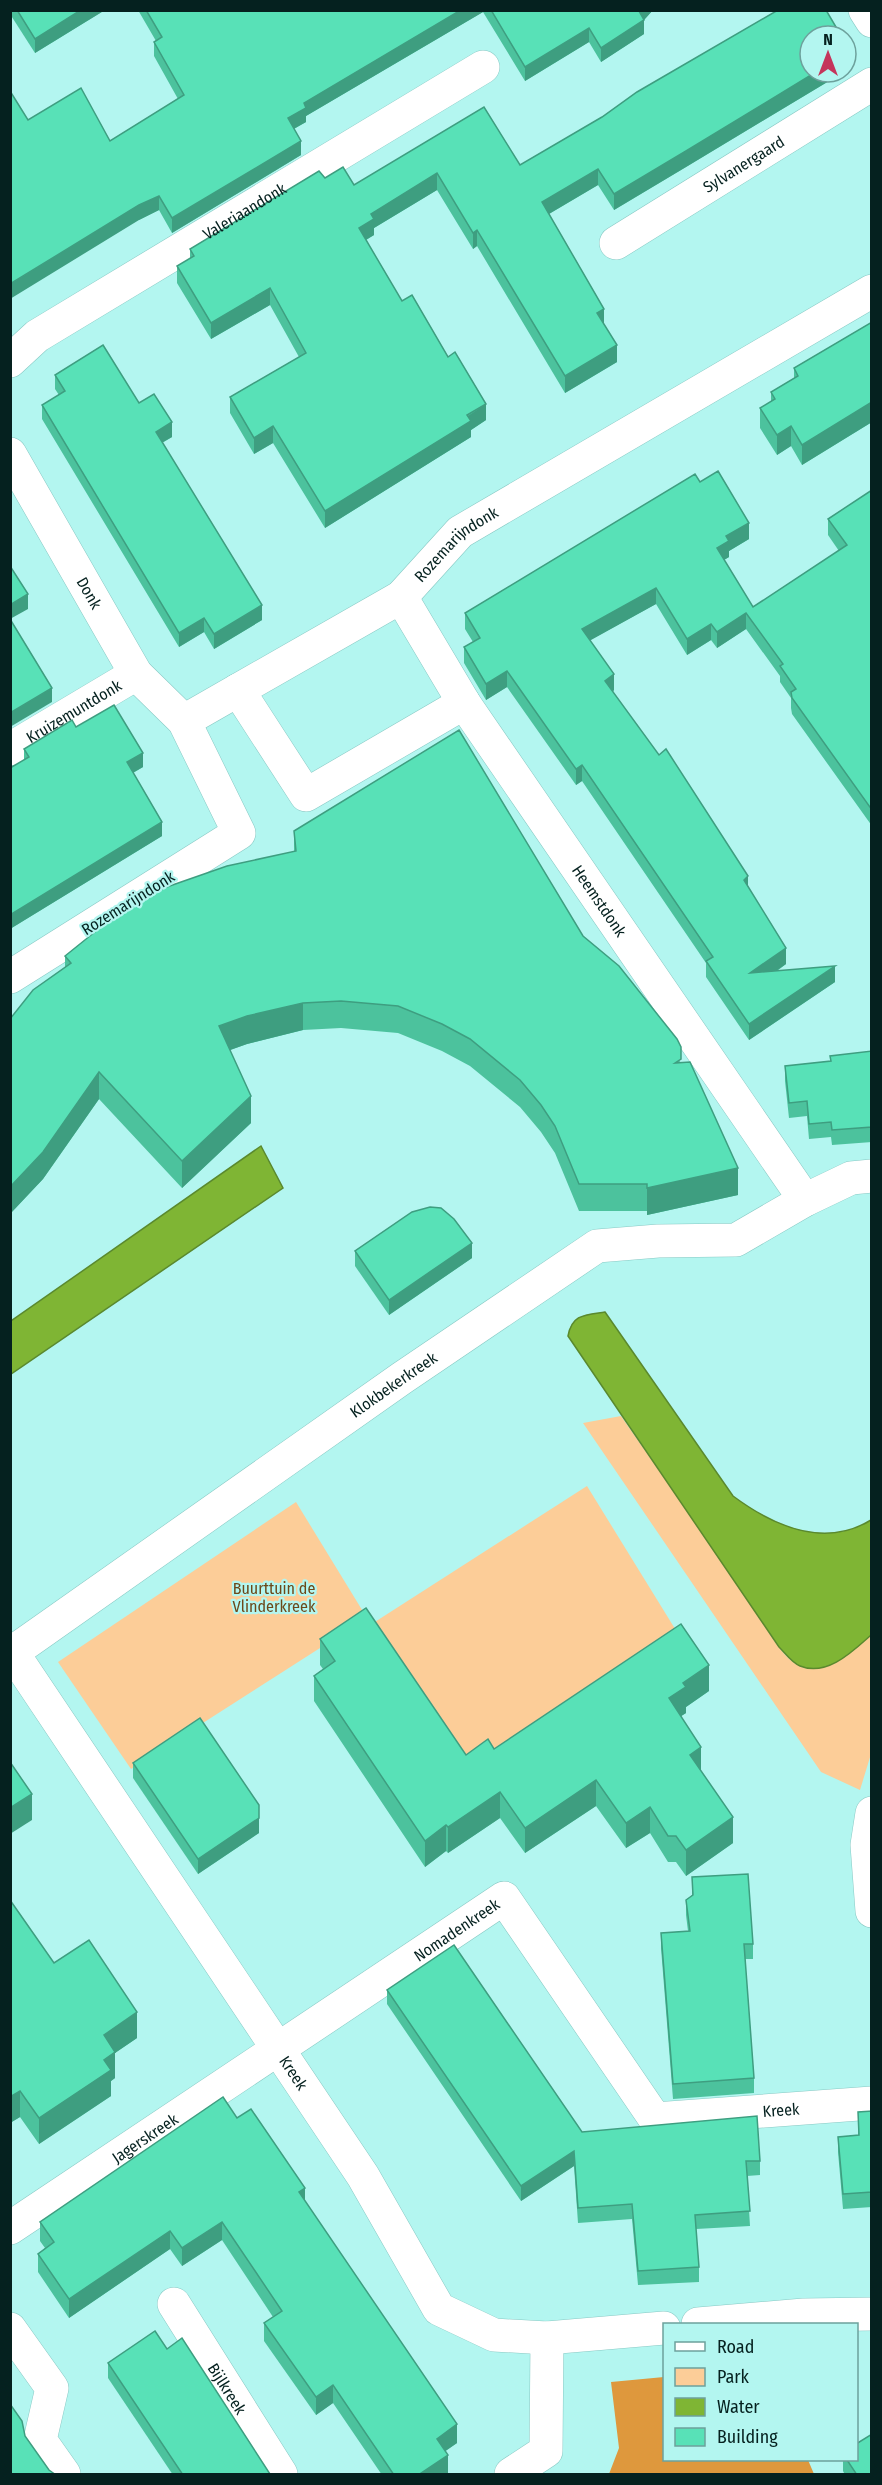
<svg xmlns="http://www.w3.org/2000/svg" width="882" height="2485" font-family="'Fira Sans Condensed',sans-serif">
<rect width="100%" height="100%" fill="#b3f6f0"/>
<!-- green -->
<g fill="#fccd98">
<path d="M621,1416C664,1478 708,1538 750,1601C762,1619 780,1658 800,1666C826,1677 853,1651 871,1635V1754L860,1790L821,1772L583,1423Z"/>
<path d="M587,1486L685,1645L477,1792L367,1627Z"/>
<path d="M296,1502L367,1618L131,1769L58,1662Z"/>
</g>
<!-- forest -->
<path fill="#de983d" d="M664,2377V2460H808L814,2474H609L619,2448L611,2382Z"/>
<!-- water -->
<g fill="#7fb534" stroke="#5a892e" stroke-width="1.5">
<path d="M261,1146L283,1188L11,1374V1321Z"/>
<path d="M605,1312L733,1496C772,1525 824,1549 871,1520V1635C853,1651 827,1677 800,1666C792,1663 785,1653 779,1647L568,1336C572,1314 585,1315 605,1312Z"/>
</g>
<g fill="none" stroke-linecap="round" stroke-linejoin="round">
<defs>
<g id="minor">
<path d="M865,10L872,21"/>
<path id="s1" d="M616,243L872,84"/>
<path id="s2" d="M10,361L37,336L483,67"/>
<path id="s3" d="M10,454L136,674L184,721L239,833L10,977"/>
<path id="s4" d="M401,597L464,703L805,1200"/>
<path d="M238,690L306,795L464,703"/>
<path id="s5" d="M184,721L401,597L460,532L872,291"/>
<path id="s6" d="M10,749L136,674"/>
<path id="s7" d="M10,1649L363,2176L439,2309L494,2335L547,2338L664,2328"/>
<path id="s8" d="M13,1652L402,1378L597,1246L658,1241L736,1240L805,1200L851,1178L872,1176"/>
<path d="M872,1813L867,1845L872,1911"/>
<path id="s9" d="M10,2228L504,1898L655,2119L872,2103"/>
<path id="s10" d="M174,2304L281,2474"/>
<path d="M698,2324L804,2315L872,2314"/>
<path d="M10,2329L52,2388L40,2440L64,2474"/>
<path d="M511,2474L546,2451L547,2338"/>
</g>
</defs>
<!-- minor casing -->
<use href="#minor" stroke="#88c9c4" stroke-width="34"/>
<!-- minor -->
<use href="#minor" stroke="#fff" stroke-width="33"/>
</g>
<!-- wall -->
<g fill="#4cc29d">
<path d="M10,10H105L35,53L10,14Z"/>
<path d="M138,10H653L644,20V34L601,62L589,42L525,81L483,12L306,116V122L294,129L301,155L172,233L159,210L139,220L28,120L110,141L178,99L154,56V42L156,41Z"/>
<path d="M778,10H826L836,27V36H810V72H834V78L686,167L614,210L598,185L549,214L604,309V325L617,345V362L565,393L477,246L473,249L437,190L374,228V235L366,240L402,301L412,295L448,357L455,352L486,404V420L471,430V437L325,528L273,443L254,454L230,413V397L299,357L270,305L211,339L177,283V266L190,259V249L319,171L325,178L343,167L354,185L484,107L520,165L602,117L637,92Z"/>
<path d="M872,322V422L802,465L791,446L777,455L760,428V408L771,402V392L794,378V368Z"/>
<path d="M55,375L139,403L172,437L162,443L262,620L214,649L204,632L179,647L42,419V405L59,395L55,389Z"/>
<path d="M700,482L749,539L729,551V557L724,560L753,607L839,551L828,535V519L872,490V826L792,714L791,708V698L780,682V676L746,629L717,648L711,640L687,655L656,604L590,640L614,690L613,692L748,887L786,964L777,971L835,982L749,1040L706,977V963L582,781L576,785L507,687L486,700L464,663V647L473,642L465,629V613Z"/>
<path d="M76,727L143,767L133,773L162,836L10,929V768L24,760V749Z"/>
<path d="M294,831L583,936L681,1063L738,1195L647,1215V1211H579L555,1153L541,1132L520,1107L470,1066L442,1051L398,1033L341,1028L303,1030L247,1044L230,1050L251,1123L182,1188L99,1099L43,1179L10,1214V1019L65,968V956L294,851Z"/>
<path d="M872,1051V1142L832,1145L831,1137L809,1139L807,1116L789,1118L785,1081V1066L830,1061Z"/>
<path d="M355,1251L472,1258L389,1315L355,1266Z"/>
<path d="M320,1639L466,1755L494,1749L709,1691L686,1707V1713L681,1716L701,1771L733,1843L686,1876L676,1862H668L650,1833L626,1848L596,1806L525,1853L500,1818L448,1853L446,1851L425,1867L314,1701V1676L323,1669L320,1665Z"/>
<path d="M133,1763L259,1833L198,1874L133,1778Z"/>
<path d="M692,1877L753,1944V1959H745L754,2078V2093L673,2099L661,1948V1933L688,1931L686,1915V1900L692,1895Z"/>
<path d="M54,1963L137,2038L115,2053V2078L111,2081V2096L39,2144L20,2117L10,2123Z"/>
<path d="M387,1990L582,2132L760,2161V2175L747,2176L750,2226L696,2229L699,2267V2282L638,2285L632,2219L578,2223L574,2166L521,2201L387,2004Z"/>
<path d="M872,2111V2207L843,2209L838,2152V2137L858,2136V2112Z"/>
<path d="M237,2118L305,2201L457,2443L445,2451L448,2473L445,2475H382L333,2403L316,2415L264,2341V2323L273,2317L222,2240L182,2266L170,2249L69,2318L38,2272V2254L45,2248L40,2241V2222Z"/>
<path d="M167,2349L270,2475H173L108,2378V2363Z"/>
<path d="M843,2460H856L872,2475H845L843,2471Z"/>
</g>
<!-- shaded-wall -->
<g fill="#3e9e80">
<path d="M81,10H105L35,53V39Z"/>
<path d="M461,10H483V12L306,116V122L288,132V118L304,103Z"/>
<path d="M639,10H653L644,20V34L601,62V48Z"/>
<path d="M836,27V36H820Z"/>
<path d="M589,28V42L525,81V67Z"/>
<path d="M816,72H834V78L686,167L614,210V194Z"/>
<path d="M301,141V155L172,233V218Z"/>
<path d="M598,169V185L542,218V202Z"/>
<path d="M437,173V190L374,228V235L359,244V228L371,214Z"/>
<path d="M159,196V210L139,220L10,299V284L139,205Z"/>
<path d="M477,230V246L473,249V233Z"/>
<path d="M270,288V305L211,339V323Z"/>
<path d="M604,309V326L597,313Z"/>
<path d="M617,345V362L565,393V376Z"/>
<path d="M872,402V422L802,465V445Z"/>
<path d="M486,404V420L471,430V437L325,528V511Z"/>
<path d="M172,422V437L156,446V432Z"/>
<path d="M273,426V443L254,454V438Z"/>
<path d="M791,426V446L777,455V435Z"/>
<path d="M749,523V539L729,551V557L717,564V548L726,536Z"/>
<path d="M656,588V604L582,645V629Z"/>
<path d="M28,594V609L10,619V605Z"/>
<path d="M262,605V620L214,649V634Z"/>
<path d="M746,613V629L717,648V632Z"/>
<path d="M204,618V632L179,647V633Z"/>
<path d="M711,624V640L687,655V639Z"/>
<path d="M507,671V687L486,700V684Z"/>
<path d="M614,674V690L605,697V681Z"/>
<path d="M52,688V702L10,727V713Z"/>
<path d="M143,753V767L127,776V762Z"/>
<path d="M582,765V781L576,785V769Z"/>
<path d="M162,822V836L10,929V915Z"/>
<path d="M748,876V892L744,880Z"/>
<path d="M786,948V964L750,989V973Z"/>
<path d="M835,966V982L749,1040V1024Z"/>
<path d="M303,1003V1030L247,1044L219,1054V1026L247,1016Z"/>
<path d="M99,1072V1099L43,1179L10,1214V1187Z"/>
<path d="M251,1096V1123L182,1188V1161Z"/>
<path d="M738,1168V1195L647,1215V1188Z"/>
<path d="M472,1243V1258L389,1315V1300Z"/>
<path d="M709,1665V1691L686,1707V1713L669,1724V1698L683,1683Z"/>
<path d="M701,1747V1773L690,1755Z"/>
<path d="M596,1780V1806L525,1853V1828Z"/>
<path d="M500,1792V1818L448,1853V1827Z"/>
<path d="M32,1794V1820L10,1834V1808Z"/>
<path d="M650,1807V1833L626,1848V1823Z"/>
<path d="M733,1817V1843L686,1876V1850Z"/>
<path d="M259,1818V1833L198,1874V1859Z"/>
<path d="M446,1825V1851L425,1867V1841Z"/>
<path d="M137,2012V2038L115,2053V2078L111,2081V2096L39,2144V2118L104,2035Z"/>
<path d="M20,2091V2117L10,2123V2097Z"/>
<path d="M574,2151V2166L521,2201V2186Z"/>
<path d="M305,2188V2206L299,2192Z"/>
<path d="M222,2222V2240L182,2266V2248Z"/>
<path d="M170,2231V2249L69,2318V2299Z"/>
<path d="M333,2385V2403L316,2415V2397Z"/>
<path d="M457,2424V2443L437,2457V2439Z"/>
<path d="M448,2455V2473L445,2475H418Z"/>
</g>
<!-- building -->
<g fill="#58e1b7" stroke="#3e9e80" stroke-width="1.5">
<path d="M17,10H81L35,39Z"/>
<path d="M146,10H461L304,103L306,108L288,118L301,141L172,218L159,196L139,205L10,284V91L28,120L81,88L110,141L184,95L154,42L162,37Z"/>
<path d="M491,10H639V11L644,20L601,48L589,28L525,67Z"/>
<path d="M778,10H826L836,27L820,36H810V72H816L686,151L614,194L598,169L542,202L604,309L597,313L617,345L565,376L477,230L473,233L437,173L371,214L374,219L359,228L402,301L412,295L448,357L455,352L486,404L467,415L471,421L325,511L273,426L254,438L230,397L306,353L270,288L211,323L177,266L194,256L190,249L319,171L325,178L343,167L354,185L484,107L520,165L602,117L637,92Z"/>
<path d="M872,322V402L802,445L791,426L777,435L760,408L775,399L771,392L798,376L794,368Z"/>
<path d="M103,345L139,403L154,394L172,422L156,432L262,605L214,634L204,618L179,633L42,405L65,391L55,375Z"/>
<path d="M718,471L749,523L726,536L729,541L717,548L753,607L847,545L828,519L872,490V810L792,698L791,692L796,689L780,666L783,664L746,613L717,632L711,624L687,639L656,588L582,629L614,674L605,681L659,755L666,749L748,876L744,880L786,948L750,973L835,966L749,1024L706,961L713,957L582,765L576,769L507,671L486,684L464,647L480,638L465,613L695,474L700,482Z"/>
<path d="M10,566L28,594L10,605Z"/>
<path d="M10,619L52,688L10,713Z"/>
<path d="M114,705L143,753L127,762L162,822L10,915V768L29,757L24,749L72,720L76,727Z"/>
<path d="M459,730L583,936L619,966L677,1039L681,1047V1059L675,1063L690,1062L738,1168L647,1188V1184H579L555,1126L541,1105L520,1080L470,1039L442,1024L398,1006L341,1001L303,1003L247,1016L219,1026L251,1096L182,1161L99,1072L43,1152L10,1187V1019L33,990L71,963L65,956L101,927L161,889L227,866L296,851L294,831Z"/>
<path d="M872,1051V1127L832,1130L831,1122L809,1124L807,1101L789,1103L785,1066L831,1061L830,1056Z"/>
<path d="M430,1207L441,1208L454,1219L472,1243L389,1300L355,1251L412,1212Z"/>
<path d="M366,1608L466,1755L488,1739L494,1749L681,1624L709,1665L683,1683L686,1687L669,1698L701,1747L690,1755L733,1817L686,1850L676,1836H668L650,1807L626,1823L596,1780L525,1828L500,1792L448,1827L446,1825L425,1841L314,1676L335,1661L320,1639Z"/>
<path d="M200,1718L259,1805V1818L198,1859L133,1763Z"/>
<path d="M10,1762L32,1794L10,1808Z"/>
<path d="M748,1874L753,1944H744L754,2078L673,2084L661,1933L690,1931L686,1900L693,1895L692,1877Z"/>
<path d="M10,1900L54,1963L89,1940L137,2012L104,2035L115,2052L104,2060L111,2070L39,2118L20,2091L10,2097Z"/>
<path d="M454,1945L582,2132L757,2116L760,2161H746L750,2211L695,2215L699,2267L638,2271L632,2204L578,2208L574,2151L521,2186L387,1990Z"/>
<path d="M223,2097L237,2118L251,2109L305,2188L299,2192L457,2424L437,2439L448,2455L418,2475H394L333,2385L316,2397L264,2323L282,2311L222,2222L182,2248L170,2231L69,2299L38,2254L54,2242L40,2222Z"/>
<path d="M872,2111V2192L843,2194L838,2137L859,2135L858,2112Z"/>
<path d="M155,2331L167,2349L182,2338L270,2474L183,2475L108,2363Z"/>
<path d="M10,2404L22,2421L25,2436L49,2470L56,2475H10Z"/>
<path d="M872,2434V2475H857L847,2460H856V2444Z"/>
</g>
<g text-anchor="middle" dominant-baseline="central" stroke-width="4.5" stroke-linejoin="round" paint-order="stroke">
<!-- street labels -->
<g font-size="16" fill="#05211f" stroke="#b3f6f0">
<text stroke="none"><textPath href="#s1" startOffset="150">Sylvanergaard</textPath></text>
<text stroke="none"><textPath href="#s2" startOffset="279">Valeriaandonk</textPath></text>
<text stroke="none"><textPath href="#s5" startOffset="327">Rozemarijndonk</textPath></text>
<text stroke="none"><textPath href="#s3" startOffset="160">Donk</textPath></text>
<text stroke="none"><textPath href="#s6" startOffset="74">Kruizemuntdonk</textPath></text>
<text stroke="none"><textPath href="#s4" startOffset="363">Heemstdonk</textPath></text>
<text transform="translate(128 903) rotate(-32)">Rozemarijndonk</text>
<text stroke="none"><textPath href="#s8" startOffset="465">Klokbekerkreek</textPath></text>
<text stroke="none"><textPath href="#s9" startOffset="537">Nomadenkreek</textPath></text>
<text stroke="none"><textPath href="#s7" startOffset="510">Kreek</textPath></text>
<text stroke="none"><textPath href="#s9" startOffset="988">Kreek</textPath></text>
<text stroke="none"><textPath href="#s9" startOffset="162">Jagerskreek</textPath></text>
<text stroke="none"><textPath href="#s10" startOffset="100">Bijlkreek</textPath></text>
</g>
<!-- park labels -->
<g font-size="16" fill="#6c4819" stroke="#b3f6f0">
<text x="274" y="1588">Buurttuin de<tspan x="274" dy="18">Vlinderkreek</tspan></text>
</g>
</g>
<!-- border -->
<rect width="882" height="2485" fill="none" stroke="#05211f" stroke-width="24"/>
<!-- legend -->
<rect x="663" y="2323" width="195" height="138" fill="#b3f6f0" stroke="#6da19c" stroke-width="1.5"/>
<rect x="675" y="2342" width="30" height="9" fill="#ffffff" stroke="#6da19c" stroke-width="1.5"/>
<text x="717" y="2353" font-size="18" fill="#05211f">Road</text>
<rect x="675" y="2368" width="30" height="18" fill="#fccd98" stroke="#6da19c" stroke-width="1.5"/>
<text x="717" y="2383" font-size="18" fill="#05211f">Park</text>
<rect x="675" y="2398" width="30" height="18" fill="#7fb534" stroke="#6da19c" stroke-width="1.5"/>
<text x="717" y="2413" font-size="18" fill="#05211f">Water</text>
<rect x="675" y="2428" width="30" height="18" fill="#58e1b7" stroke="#6da19c" stroke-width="1.5"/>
<text x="717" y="2443" font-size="18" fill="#05211f">Building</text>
<!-- north arrow -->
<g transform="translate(828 54)"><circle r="28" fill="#b3f6f0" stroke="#6da19c" stroke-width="1.5"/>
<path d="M0-4.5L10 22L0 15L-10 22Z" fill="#c4355b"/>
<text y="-9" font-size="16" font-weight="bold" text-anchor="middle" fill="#05211f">N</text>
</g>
</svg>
